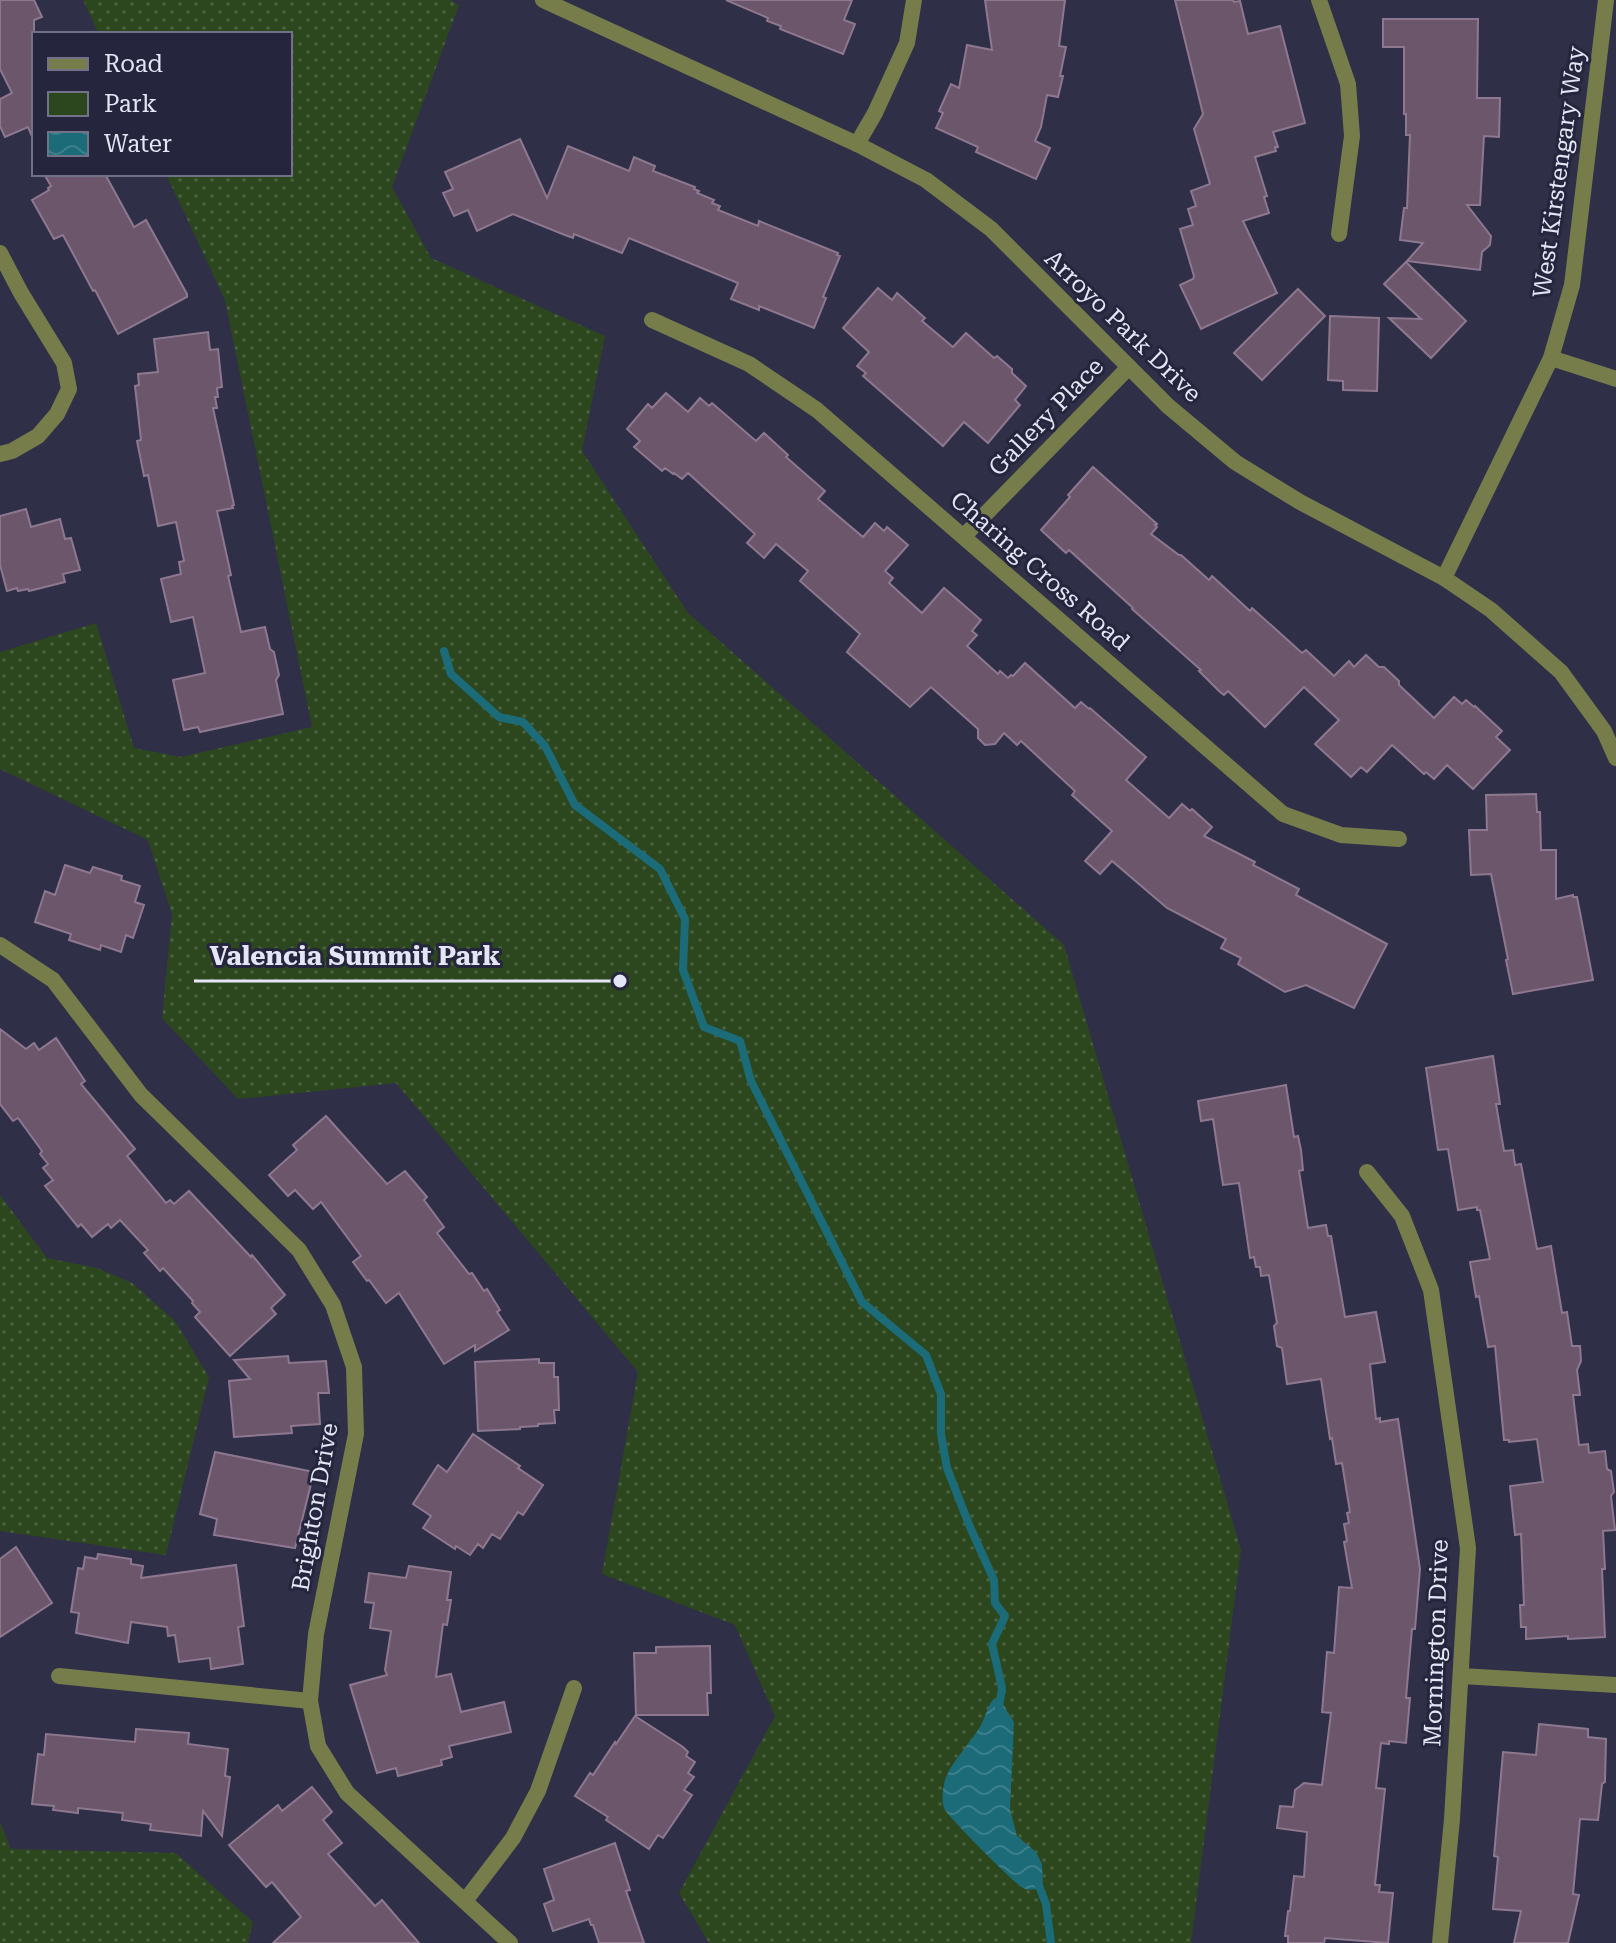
<svg xmlns="http://www.w3.org/2000/svg" width="1616" height="1943" font-family="'Roboto Serif',serif">
<defs>
<pattern id="green-dots" width="8" height="8" patternUnits="userSpaceOnUse" patternTransform="scale(2)"><rect width="8" height="8" fill="#2c471e"/><path d="M2 2h.1M6 6h.1" fill="none" stroke="#4a613f" stroke-width="1.8" stroke-linecap="round"/></pattern>
<pattern id="water-waves" width="16" height="10" patternUnits="userSpaceOnUse" patternTransform="scale(2)"><rect width="16" height="10" fill="#1c6b79"/><path d="M0 5q4-4 8 0t8 0" fill="none" stroke="#3d808d"/></pattern>
</defs>
<rect width="100%" height="100%" fill="#2f2f48"/>
<!-- green -->
<g fill="url(#green-dots)">
<path d="M83,0H450L459,5L392,187L431,258L605,336L582,451L688,613L1064,945L1241,1550L1191,1943H709L679,1893L775,1716L735,1625L602,1574L638,1372L396,1083L238,1099L162,1018L172,914L148,840L0,769V652L96,623L134,748L181,757L312,727L225,300L166,174H290V34H99Z"/>
<path d="M0,1195L47,1258L97,1268L132,1283L175,1321L209,1377L166,1555L0,1531Z"/>
<path d="M0,1822L11,1849L176,1853L253,1922L248,1943H0Z"/>
</g>
<!-- water -->
<path fill="url(#water-waves)" d="M995,1698L1000,1700L1014,1722L1010,1809L1017,1836L1036,1852L1042,1864L1043,1884L1041,1888C1035,1889 1029,1891 1023,1888C1013,1882 948,1817 944,1808C941,1799 943,1786 946,1777C954,1758 971,1743 981,1725C986,1716 987,1705 995,1698Z"/>
<g fill="none" stroke-linecap="round" stroke-linejoin="round">
<!-- stream -->
<g stroke="#1c6b79" stroke-width="8">
<path d="M444,651L451,674L499,717L523,722L545,746L575,805L660,869L685,919L683,970L704,1027L740,1041L751,1081L862,1302L926,1355L941,1394V1434L947,1468L970,1527L994,1580L995,1603L1005,1616L992,1644L1002,1688L999,1708"/>
<path d="M1036,1878L1046,1904L1051,1943"/>
</g>
</g>
<!-- building -->
<g fill="#6b566c" stroke="#8e788f" stroke-width="2">
<path d="M0,0H34L42,17L34,20V141L28,127L5,137L0,126V99L12,93L0,69Z"/>
<path d="M726,0H852L844,20L855,24L843,54L780,29L781,26L767,21L768,18Z"/>
<path d="M985,0H1065L1059,46L1066,47L1060,76H1063L1058,97L1047,95L1041,127L1035,141L1050,148L1036,179L976,152L978,147L936,128L943,113L939,111L951,84L959,88L967,45L992,50Z"/>
<path d="M1175,0H1233L1234,2L1240,1L1248,34L1280,26L1305,123L1273,132L1278,147H1275L1276,151L1255,157L1267,196L1264,197L1269,213L1243,221L1277,293L1201,329L1180,285L1193,279L1194,276L1180,229L1193,225L1188,209L1196,206L1191,191L1210,184L1194,129L1203,114Z"/>
<path d="M1383,19H1478L1477,98H1500L1499,137L1484,136L1480,205H1467L1491,236L1490,245L1482,252L1480,270L1407,261L1423,243L1400,240L1404,208H1407L1410,135H1406V114H1404V47H1383Z"/>
<path d="M520,139L547,198L568,146L629,171L634,157L655,166L653,171L695,187L694,189L699,191L697,193L714,200L712,203L720,206L718,210L758,226L759,221L838,253L837,255L840,256L823,297L826,298L814,328L759,306V310L731,299L738,283L629,238L622,253L574,234L573,238L565,235L513,214L477,231L468,210L454,216L443,193L453,189L445,172Z"/>
<path d="M44,174H105L134,227L146,220L187,294V297L118,334L95,290L93,291L63,235L54,239L32,200L49,190L48,188L51,186Z"/>
<path d="M1406,262L1466,321L1431,358L1389,318L1421,319L1384,284Z"/>
<path d="M878,288L892,300L897,293L925,318L922,321L953,347L966,333L994,358L997,356L1012,369V373L1026,386L1015,400L1020,405L988,443L964,422L943,446L863,376L866,373L857,366L869,352L843,328Z"/>
<path d="M1298,289L1325,316L1262,380L1234,353Z"/>
<path d="M1330,316L1379,318L1377,391L1343,390V381L1328,380Z"/>
<path d="M208,332L210,350L218,349L222,387L217,388L218,397H215L217,408H213L234,505L232,506L233,508L217,511L231,575L228,576L241,632L265,627L270,649L274,652L279,675L276,680L283,714L200,732L198,727L184,730L173,680L205,673L193,617L171,622L161,579L181,574L179,562L184,561L176,522L158,526L148,475L144,476L137,441L141,440L135,386L139,385L138,374L158,372L154,339Z"/>
<path d="M666,393L688,412L700,398L709,406L712,403L756,441L764,433L788,455L786,457L825,491L818,499L863,537L875,523L884,531L887,527L908,545L885,571L893,578L889,583L922,613L944,588L981,620L972,631L977,635L967,646L998,674L1000,671L1008,678L1011,675L1013,676L1025,663L1075,708L1081,702L1089,709L1090,708L1146,757L1126,780L1169,818L1182,804L1190,811L1192,809L1212,827L1204,836L1255,862L1253,865L1299,889L1296,895L1387,944L1354,1008L1306,985L1285,992L1238,964L1241,958L1221,948L1226,939L1167,908L1112,861L1100,874L1085,861L1112,831L1072,795L1075,791L1021,741L1017,745L1004,733L995,744L985,745L978,738V729L931,687L910,707L847,652L860,634L800,581L808,571L776,544L764,558L747,543L755,534L688,473L682,479L674,473L673,474L665,468L662,471L634,447L640,441L627,429L648,404L652,408Z"/>
<path d="M1093,467L1157,524L1155,525L1157,527L1151,534L1179,555H1181L1209,580L1212,576L1250,611L1252,608L1302,653L1306,650L1334,676L1349,661L1354,667L1366,655L1379,667H1384L1399,681V685L1434,718L1454,697L1462,704L1466,700L1474,707L1475,706L1502,731L1496,737L1510,750L1473,789L1447,765L1434,779L1426,772L1424,774L1392,745L1367,772L1361,767L1351,777L1315,744L1339,720L1304,687L1265,727L1228,691L1224,695L1220,692L1199,671L1201,670L1132,609L1133,608L1069,550L1066,553L1041,530L1070,497L1068,495Z"/>
<path d="M26,509L31,527L60,519L65,539L71,538L80,570L63,574L65,582L29,591L28,589L18,591L17,588L7,591L0,565V516Z"/>
<path d="M1536,794L1537,812H1540L1541,850H1556V899L1573,895V897H1577L1593,980L1513,994L1506,960L1508,959L1491,874L1471,875L1469,830H1487L1486,795Z"/>
<path d="M65,865L90,873L93,867L122,876L121,880L140,886L135,902L144,905L133,938L126,935L121,952L101,945L100,950L69,940L71,934L35,922L45,891L55,895Z"/>
<path d="M0,1029L26,1049L34,1043L39,1050L56,1038L85,1081L81,1084L135,1149L127,1156L166,1203L170,1200L174,1204L189,1191L251,1257L252,1255L285,1295L271,1308L276,1314L230,1356L195,1317L200,1312L192,1303L193,1301L163,1268L160,1271L144,1253L148,1250L120,1220L111,1228L108,1224L92,1237L81,1224L78,1227L45,1186L53,1180L43,1168L48,1164L40,1154L42,1151L18,1118L13,1121L0,1104Z"/>
<path d="M1493,1056L1500,1104H1496L1504,1151L1513,1150L1515,1165L1521,1164L1537,1249L1551,1246L1562,1313L1567,1312L1572,1346H1580L1581,1361L1577,1370L1580,1395H1573L1579,1445L1588,1444L1589,1453L1605,1451L1607,1469L1611,1471L1614,1492L1611,1496L1615,1530L1603,1531L1605,1569H1602L1605,1637L1568,1639V1636L1526,1639V1627H1521L1520,1605H1524L1521,1534L1515,1535L1510,1486L1543,1482L1537,1439L1509,1442V1440H1504L1495,1346L1488,1347L1479,1296L1476,1297L1470,1262L1490,1259L1480,1210H1477V1207L1458,1210L1448,1149L1438,1150L1426,1068Z"/>
<path d="M1286,1085L1294,1137L1298,1136L1301,1150L1303,1170L1299,1171L1308,1228L1326,1225L1328,1236H1331L1345,1317L1376,1312L1385,1362L1370,1364L1376,1419L1380,1418V1422L1398,1419L1420,1569L1415,1629H1412L1406,1698H1410L1406,1743L1389,1741V1744L1381,1743L1376,1788L1385,1789L1375,1885H1380L1379,1892L1393,1893L1388,1943L1325,1938L1324,1943H1288V1936H1285L1288,1911H1290L1294,1876L1304,1877L1307,1832L1277,1828L1280,1806L1293,1807L1295,1790L1304,1783L1322,1785L1331,1713L1322,1712L1327,1652L1334,1653L1339,1587L1352,1588L1344,1542L1347,1541L1344,1524L1349,1523L1347,1513L1350,1512L1342,1463L1336,1464L1332,1438L1330,1439L1321,1379L1287,1384L1282,1348L1277,1346L1274,1326L1277,1323L1269,1275L1261,1276L1260,1267H1256L1254,1257L1250,1258L1239,1183L1223,1185L1213,1119L1201,1121L1198,1101Z"/>
<path d="M326,1116L387,1184L405,1171L427,1197L424,1200L444,1227L437,1233L469,1274L472,1273L484,1291L487,1289L500,1310L497,1312L509,1330L475,1351V1345L444,1364L399,1293L386,1303L369,1280L367,1281L353,1262L361,1256L321,1202L313,1209L295,1190L288,1196L269,1175L297,1150L293,1145Z"/>
<path d="M288,1356L289,1363L326,1361L329,1393H318L320,1424L291,1426L292,1433L234,1437L229,1381L250,1379L234,1360Z"/>
<path d="M539,1359V1363H554V1377H558L559,1410H554L555,1423L538,1424V1426L520,1427V1429L478,1431L475,1362Z"/>
<path d="M473,1434L520,1466L518,1468L543,1485L523,1515L518,1512L500,1539L492,1534L483,1548L478,1544L470,1555L456,1546L455,1549L423,1528L431,1516L413,1504L438,1465L447,1472Z"/>
<path d="M215,1452L314,1472L295,1548L214,1535L217,1519L200,1514Z"/>
<path d="M16,1547L52,1603L0,1637V1559Z"/>
<path d="M98,1554L131,1559V1564L143,1566L141,1578L236,1565L244,1626L238,1627L243,1664L211,1669L210,1658L179,1662L175,1635L168,1636L167,1627L131,1622L128,1643L76,1633L79,1613L71,1612L78,1568L83,1569L85,1557L97,1559Z"/>
<path d="M409,1566L451,1572L447,1600H451L447,1625L443,1624L436,1677L451,1674L461,1712L504,1702L511,1732L449,1746L452,1757L441,1760L442,1765L398,1776L396,1768L377,1773L350,1685L387,1675L385,1670L391,1631L370,1628L374,1603L365,1602L369,1573L406,1578Z"/>
<path d="M710,1646L711,1693H707L708,1715H636L634,1653H656V1647Z"/>
<path d="M635,1716L683,1747L688,1752L686,1756L695,1762L688,1773L694,1777L684,1790L692,1795L663,1838L658,1835L649,1849L606,1820L608,1817L575,1796L590,1773L593,1775L615,1742L616,1744Z"/>
<path d="M1539,1724L1588,1729V1737L1606,1739L1605,1782L1602,1784L1598,1820L1580,1819L1573,1894L1579,1895L1568,1943H1514L1521,1911L1493,1909L1498,1857L1494,1856L1503,1752L1536,1755Z"/>
<path d="M136,1729L189,1733L188,1744L228,1749L225,1776L230,1777L222,1836L203,1811L201,1836L150,1830L151,1824L122,1820L123,1813L78,1808V1813L53,1810L54,1806L32,1804L38,1754L44,1755L46,1734L135,1742Z"/>
<path d="M312,1787L332,1812L323,1820L342,1843L328,1854L375,1906L382,1900L419,1943H273L301,1917L272,1882L266,1887L229,1845L278,1805L282,1811Z"/>
<path d="M615,1843L630,1890L626,1891L644,1943H599L593,1925H591L589,1919L553,1931L544,1904L554,1900L544,1869Z"/>
</g>
<g fill="none" stroke-linecap="round" stroke-linejoin="round">
<!-- street -->
<g stroke="#777c4b" stroke-width="16">
<path d="M543,0L857,144L926,180L991,229L1168,406L1235,462L1300,502L1444,578L1491,610L1561,672L1604,731L1616,758"/>
<path d="M1319,0L1348,84L1352,136L1339,234"/>
<path d="M857,144L875,113L907,43L914,0"/>
<path d="M0,253L21,293L64,363L69,389L57,414L38,436L12,451L0,454"/>
<path d="M652,320L749,364L817,410L1283,814L1341,835L1399,839"/>
<path d="M1551,358L1616,379"/>
<path d="M964,536L1129,367"/>
<path d="M1444,578L1551,358L1572,285L1606,0"/>
<path d="M0,945L53,980L141,1095L299,1250L333,1305L354,1367L356,1434L316,1634L310,1701L318,1746L347,1793L510,1943"/>
<path d="M1367,1172L1402,1216L1431,1290L1468,1548L1452,1819L1440,1943"/>
<path d="M59,1676L310,1701"/>
<path d="M1461,1676L1616,1685"/>
<path d="M465,1901L513,1838L538,1791L574,1688"/>
</g>
</g>
<g text-anchor="middle" dominant-baseline="central" stroke-width="6" stroke-linejoin="round" paint-order="stroke">
<!-- street labels -->
<g font-size="24" fill="#e4e5f5" stroke="#25253d">
<text transform="translate(1559 172) rotate(-82)">West Kirstengary Way</text>
<text transform="translate(1123 326) rotate(44)">Arroyo Park Drive</text>
<text transform="translate(1046 417) rotate(-46)">Gallery Place</text>
<text transform="translate(1040 571) rotate(41)">Charing Cross Road</text>
<text transform="translate(315 1507) rotate(-80)">Brighton Drive</text>
<text transform="translate(1436 1643) rotate(-88)">Mornington Drive</text>
</g>
</g>
<!-- callouts -->
<path fill="none" stroke="#e4e5f5" stroke-width="3" d="M620 981L517 981H194"/>
<circle fill="#e4e5f5" stroke="#25253d" stroke-width="3" cx="620" cy="981" r="8"/>
<g font-size="26" text-anchor="middle" font-weight="bold" fill="#e4e5f5" stroke="#25253d" stroke-width="6" stroke-linejoin="round" paint-order="stroke">
<text x="355" y="965">Valencia Summit Park</text>
</g>
<!-- legend -->
<rect x="32" y="32" width="260" height="144" fill="#25253d" stroke="#717287" stroke-width="2"/>
<rect x="48" y="58" width="40" height="12" fill="#777c4b" stroke="#717287" stroke-width="2"/>
<text x="104" y="72" font-size="24" fill="#e4e5f5">Road</text>
<rect x="48" y="92" width="40" height="24" fill="#2c471e" stroke="#717287" stroke-width="2"/>
<text x="104" y="112" font-size="24" fill="#e4e5f5">Park</text>
<rect x="48" y="132" width="40" height="24" fill="url(#water-waves)" stroke="#717287" stroke-width="2"/>
<text x="104" y="152" font-size="24" fill="#e4e5f5">Water</text>
</svg>
